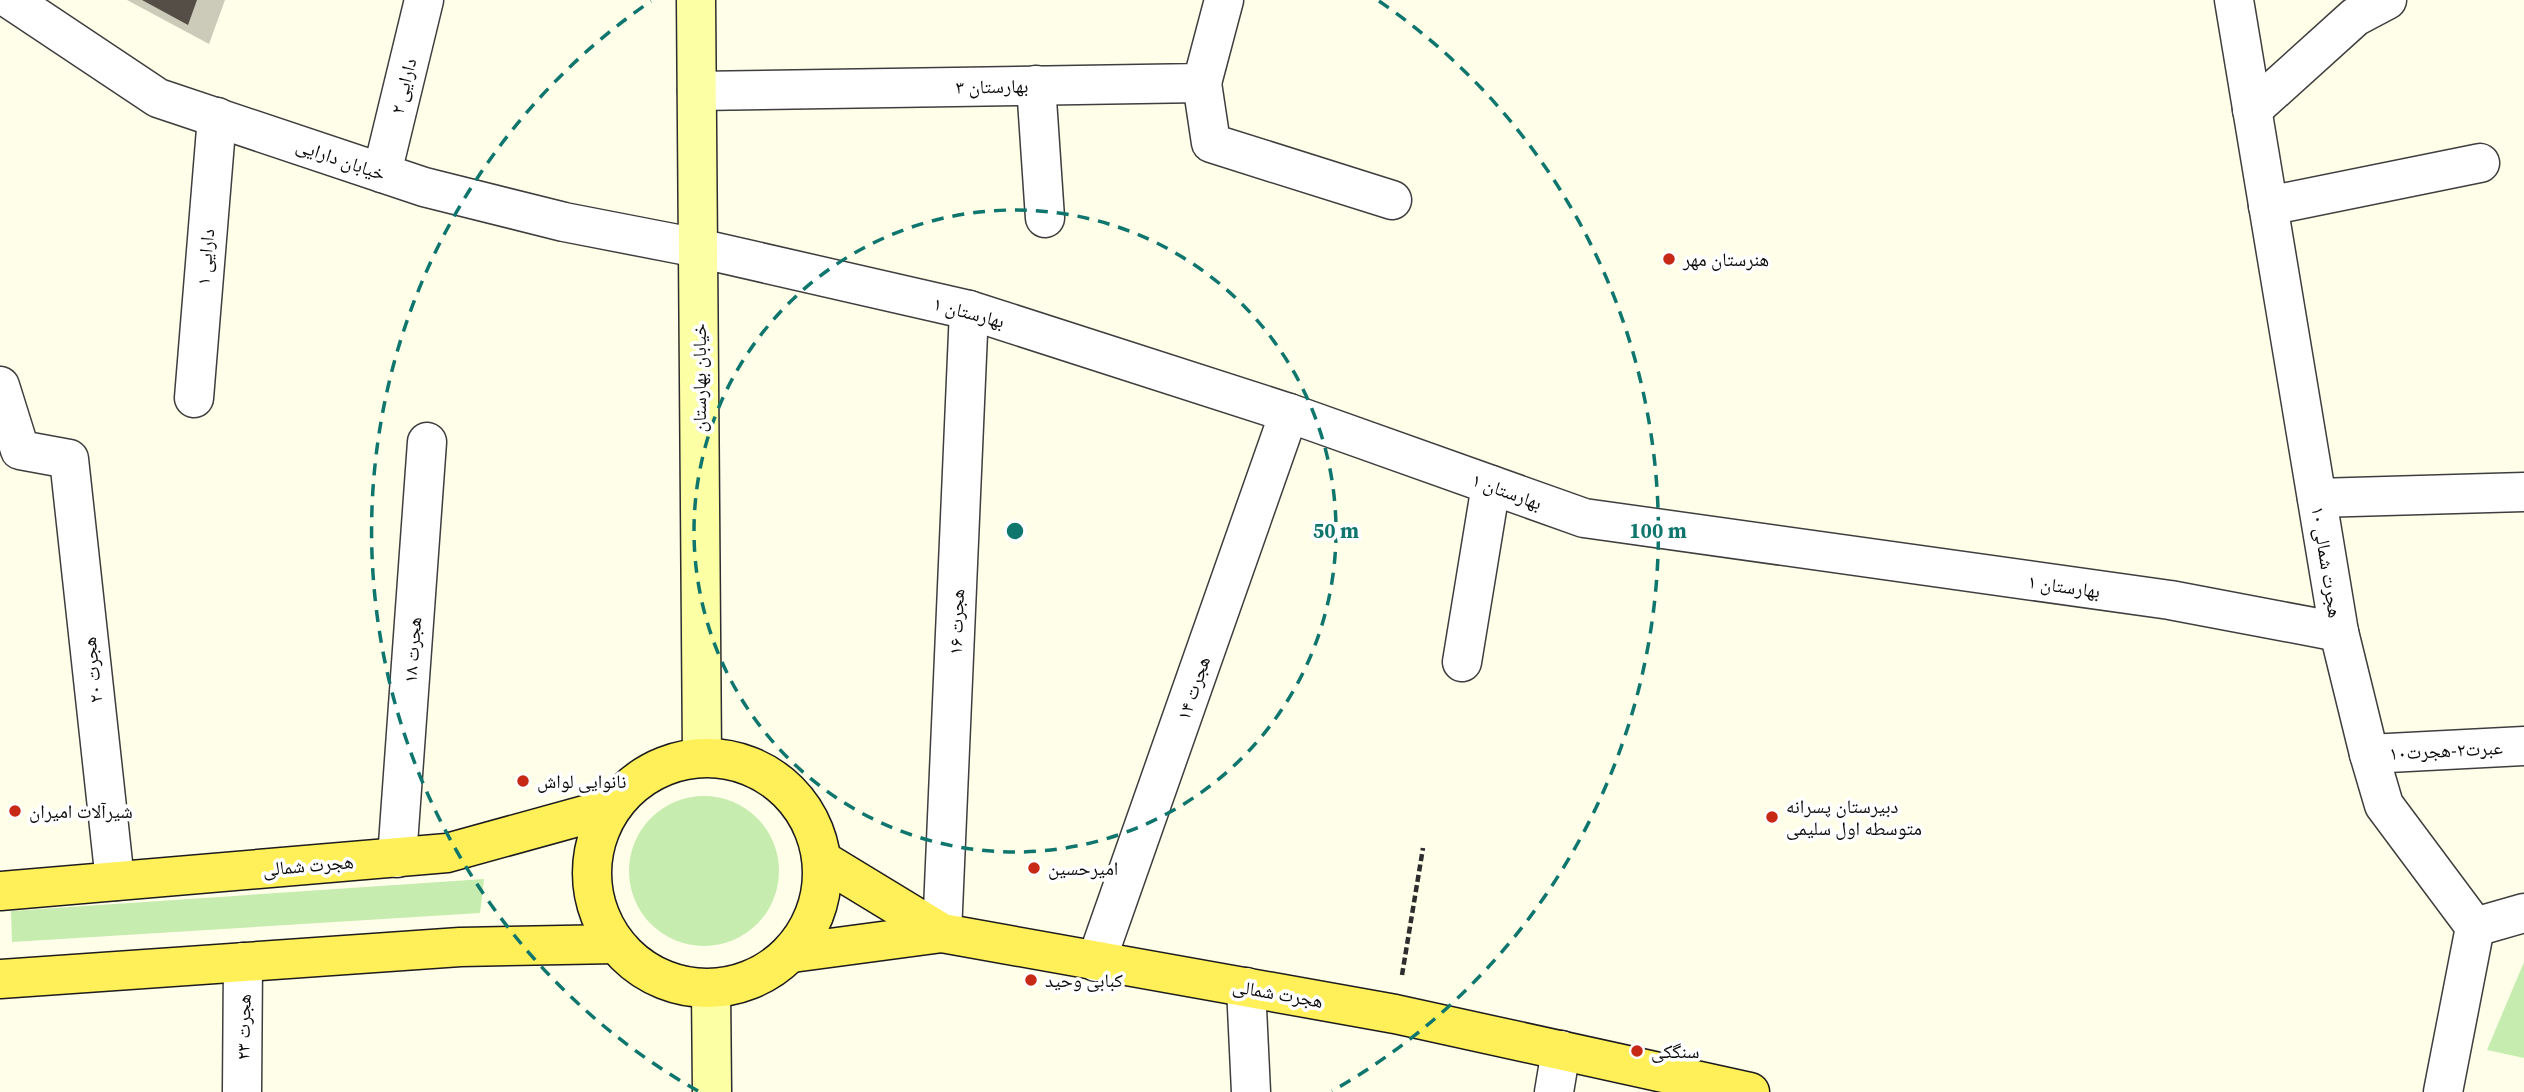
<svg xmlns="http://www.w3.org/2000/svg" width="2524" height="1092" font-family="'Source Serif 4','Noto Naskh Arabic',serif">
<rect width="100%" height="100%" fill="#fffee9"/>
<!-- green -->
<g fill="#c6edaf">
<circle cx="704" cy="871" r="75"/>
<path d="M484,879L480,913L12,942L11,911Z"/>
<path d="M2524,962V1058L2487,1050Z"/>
</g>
<!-- shadow -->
<path fill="#0003" d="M127,0H225L209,44Z"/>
<!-- building -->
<path fill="#554e46" d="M142,0H197L188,25Z"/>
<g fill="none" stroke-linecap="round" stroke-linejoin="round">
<defs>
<g id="minor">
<path d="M2234,0L2339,632L2369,754L2384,805L2475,927L2443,1092"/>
<path d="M1202,83L1211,143L1392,200"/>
<path d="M1036,85L1045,218"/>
<path d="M697,91L1202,83L1224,0"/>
<path d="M2252,110L2355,17L2387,0"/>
<path d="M382,173L424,0"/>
<path d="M2268,206L2480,163"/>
<path d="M698,248L969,310L1289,413L1584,518L2170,600L2339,632"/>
<path d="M0,386L20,450L69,459L115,881"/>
<path d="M194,398L217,117"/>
<path d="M2317,498L2524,492"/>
<path d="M1462,662L1491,485"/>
<path d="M2369,754L2524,746"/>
<path d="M397,858L427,442"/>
<path d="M2475,927L2524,913"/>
<path d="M942,933L969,310"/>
<path d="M1096,962L1289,413"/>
<path d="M1246,987L1251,1092"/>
<path d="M242,1092L243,962"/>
<path d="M1554,1092L1561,1050"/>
</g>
<path id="tertiary" d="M11,0L158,98L424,187L564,222L698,248"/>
<g id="secondary">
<path d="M696,0L702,757"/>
<path d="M711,989L712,1092"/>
</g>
<g id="primary">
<circle cx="707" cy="873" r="115"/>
<path d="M822,860L942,933L1395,1014L1750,1092"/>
<path d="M0,891L447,853L610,808"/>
<path d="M792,953L942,933"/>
<path d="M0,979L460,947L616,944"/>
</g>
</defs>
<!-- minor casing -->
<use href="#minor" stroke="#3e3e3e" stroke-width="41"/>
<!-- tertiary casing -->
<use href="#tertiary" stroke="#3e3e3e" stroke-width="41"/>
<!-- secondary casing -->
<use href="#secondary" stroke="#2d2d2d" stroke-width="41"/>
<!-- primary casing -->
<use href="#primary" stroke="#1c1c1c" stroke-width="41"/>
<!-- path -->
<path stroke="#2d2d2d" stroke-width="4.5" stroke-dasharray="7 3.5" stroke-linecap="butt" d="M1402,975L1423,848"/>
<!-- minor -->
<use href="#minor" stroke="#fff" stroke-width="38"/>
<!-- tertiary -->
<use href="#tertiary" stroke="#fff" stroke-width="38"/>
<!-- secondary -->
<use href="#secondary" stroke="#fcffa4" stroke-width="38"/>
<!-- primary -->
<use href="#primary" stroke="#ffef59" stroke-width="38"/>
</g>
<!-- distance rings -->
<g fill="none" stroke="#0f766e" stroke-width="3.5" stroke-dasharray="12 9">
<circle cx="1015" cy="531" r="321"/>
<path d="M698 1091A643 643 0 0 1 651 1M1379 1A643 643 0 0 1 1332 1091"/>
</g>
<!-- markers -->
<g fill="#c82816" stroke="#fff" stroke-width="2.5">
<circle cx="1669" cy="259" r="7"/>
<circle cx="523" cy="781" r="7"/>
<circle cx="15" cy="811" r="7"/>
<circle cx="1772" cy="817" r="7"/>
<circle cx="1034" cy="868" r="7"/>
<circle cx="1031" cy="980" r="7"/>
<circle cx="1637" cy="1051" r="7"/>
</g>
<g text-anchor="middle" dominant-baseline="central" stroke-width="7" stroke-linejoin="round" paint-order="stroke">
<!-- street labels -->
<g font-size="19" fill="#0b0b0b" stroke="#fff">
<text transform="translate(403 86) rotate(-76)">دارایی ۲</text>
<text transform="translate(992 86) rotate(-1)">بهارستان ۳</text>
<text transform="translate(341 159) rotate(19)">خیابان دارایی</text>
<text transform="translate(205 257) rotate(-85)">دارایی ۱</text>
<text transform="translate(969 312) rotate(15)">بهارستان ۱</text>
<text transform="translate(699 378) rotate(-90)">خیابان بهارستان</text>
<text transform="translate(1507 491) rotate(20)">بهارستان ۱</text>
<text transform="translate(2327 562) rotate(81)">هجرت شمالی ۱۰</text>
<text transform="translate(2064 586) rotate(8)">بهارستان ۱</text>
<text transform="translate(956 622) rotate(-88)">هجرت ۱۶</text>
<text transform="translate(412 650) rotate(-86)">هجرت ۱۸</text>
<text transform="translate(92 670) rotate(-96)">هجرت ۲۰</text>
<text transform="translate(1193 688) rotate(-71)">هجرت ۱۴</text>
<text transform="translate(2446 750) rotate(-3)">عبرت۲-هجرت۱۰</text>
<text transform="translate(308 865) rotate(-5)">هجرت شمالی</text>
<text transform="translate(1278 993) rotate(10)">هجرت شمالی</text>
<text transform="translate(243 1027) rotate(-89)">هجرت ۲۳</text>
</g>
<!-- poi labels -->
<g font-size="19" fill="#0b0b0b" stroke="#fff" text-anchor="start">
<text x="1683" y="259">هنرستان مهر</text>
<text x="537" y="781">نانوایی لواش</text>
<text x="1786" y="806">دبیرستان پسرانه<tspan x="1786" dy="22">متوسطه اول سلیمی</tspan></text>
<text x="29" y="811">شیرآلات امیران</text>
<text x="1048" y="868">امیرحسین</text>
<text x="1045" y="980">کبابی وحید</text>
<text x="1651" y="1051">سنگکی</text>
</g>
</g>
<circle cx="1015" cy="531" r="10" fill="#0f766e" stroke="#fff" stroke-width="3.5"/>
<g font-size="21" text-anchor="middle" font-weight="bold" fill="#0f766e" stroke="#fff" stroke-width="7" stroke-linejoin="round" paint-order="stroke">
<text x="1336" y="538">50 m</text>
<text x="1658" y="538">100 m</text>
</g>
</svg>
